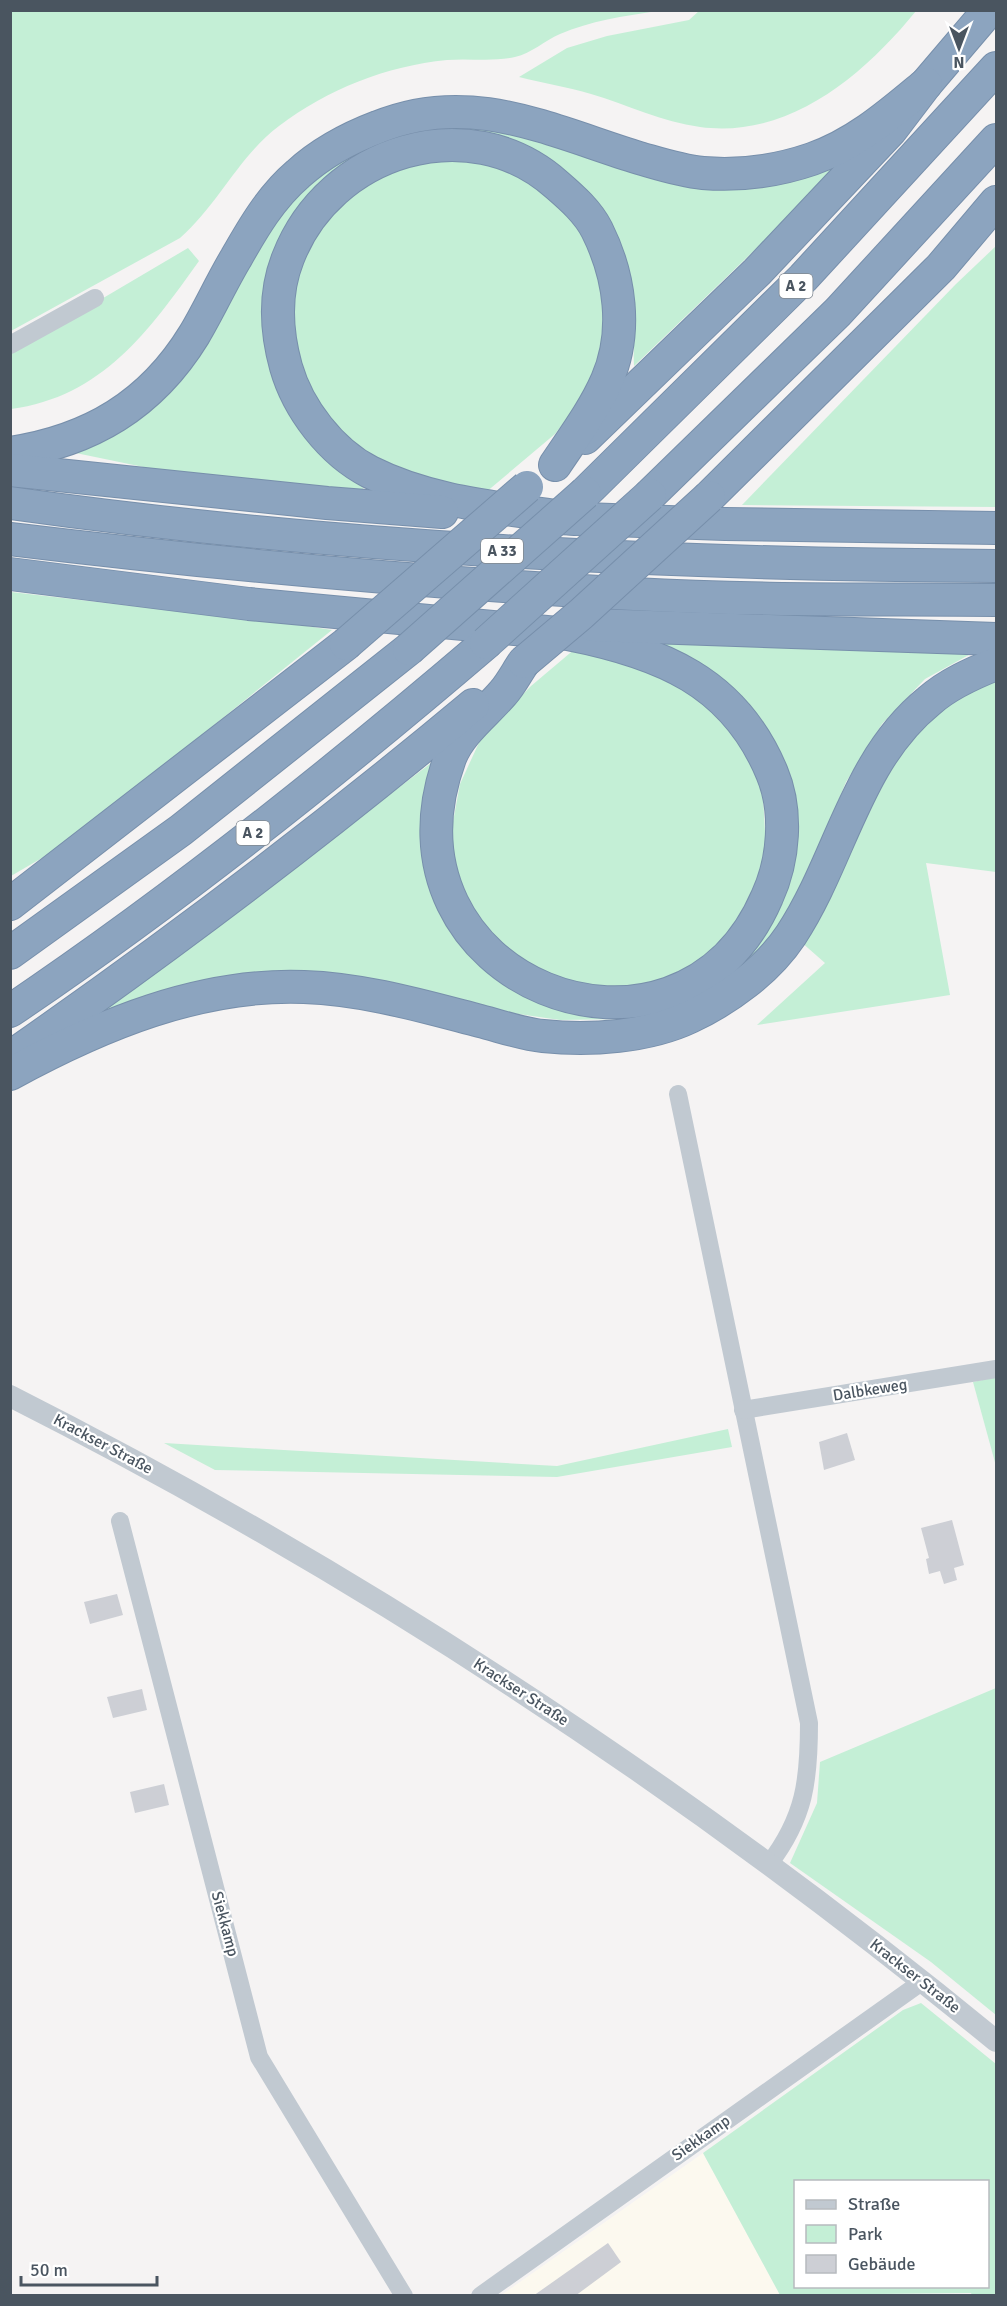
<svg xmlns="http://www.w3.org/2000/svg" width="1007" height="2306" font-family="Signika,sans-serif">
<rect width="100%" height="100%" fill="#f5f3f3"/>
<!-- commercial -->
<path fill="#fcf9ef" d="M703,2153L780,2295L500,2296Z"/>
<!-- green -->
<g fill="#c4efd6" fill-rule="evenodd">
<path d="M11,10H657V11C624,16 590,21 560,34C544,41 532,53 515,57C493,62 469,58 447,60C386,66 328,89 279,126C239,156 218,205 180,238L11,331Z"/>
<path d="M699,11V10L916,11C864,75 789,139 700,127C662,122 628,105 591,94C568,87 543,83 519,77L567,48L607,36L689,20Z"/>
<path d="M486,123L607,159L833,163L841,167L634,366C633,351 635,336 635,321C635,292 623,246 610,220C598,196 538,147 512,143C486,139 456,143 430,143C416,143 394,140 381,145C286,184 238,293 277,389C294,431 341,455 366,492L153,469L71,452L102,438L282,211L323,167L393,131Z"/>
<path d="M449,156L508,168L567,207L597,262L605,303L601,349L588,391L555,434L485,493L470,492C425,477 378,468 342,435C295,390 279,316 301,255C310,228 351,191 374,175C385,167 432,160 449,156Z"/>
<path d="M996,246V507L742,505L956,284Z"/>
<path d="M188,248L199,261C149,331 102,397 11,409L10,353Z"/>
<path d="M11,592L307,626L332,630L106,812L59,848L11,876Z"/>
<path d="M647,642L976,651L925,679L882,724L846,782L800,893L764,953L701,998L700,989L773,915L781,761Z"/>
<path d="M576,648L601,651L691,689L725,720L752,758L763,796L766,849L759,885L735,926L702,961L665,981L630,988H585L543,978L476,929L452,855V827L460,784L482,736L531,686Z"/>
<path d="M996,673V872L926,863L950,995L757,1025L825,963L800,941L881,772L920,724Z"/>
<path d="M439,757C434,780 423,809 423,832C425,906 468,962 531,994C554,1006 598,1012 623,1019L560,1020L477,1008L196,983L105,1010Z"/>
<path d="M996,1377V1466L973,1382Z"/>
<path d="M728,1429L732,1447L557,1477L215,1470L164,1443L557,1466Z"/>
<path d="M996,1688V2015L931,1962L790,1863L817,1803L820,1762Z"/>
<path d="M921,2003L996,2064V2295H972L971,2293L780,2295L703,2153L903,2010ZM796,2182H988V2286H796Z"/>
</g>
<!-- building -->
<g fill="#cdcfd5">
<path d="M847,1433L855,1460L824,1470L819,1442Z"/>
<path d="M952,1520L964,1565L954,1568L957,1580L944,1584L940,1571L929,1574L926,1559L929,1558L921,1528Z"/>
<path d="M117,1594L123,1615L90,1624L84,1602Z"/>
<path d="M142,1689L147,1710L113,1718L107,1697Z"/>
<path d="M164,1784L169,1805L135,1813L130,1792Z"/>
<path d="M608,2243L621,2262L575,2296H533Z"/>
</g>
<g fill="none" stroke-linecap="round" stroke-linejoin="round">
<defs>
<g id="motorway">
<path d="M585,438L757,272L843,181L891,130L926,84L989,10"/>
<path d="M10,453C90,441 151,405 194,335C209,310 221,283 236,258C253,228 271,197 298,174C321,153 349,138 378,127C471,89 551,131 639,158C660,164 681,171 703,173C740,176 777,171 812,159C856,144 891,113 926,84"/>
<path d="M555,465C573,438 594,410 607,380C628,332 620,276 597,230C588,212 572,198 557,185C469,106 329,151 288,258C274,293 276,331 286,367C298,409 331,452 370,472C433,504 506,508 575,519"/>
<path d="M10,470L327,503L442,512"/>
<path d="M585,493L803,278L996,68"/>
<path d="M650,495L838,312L996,140"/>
<path d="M709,497L941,267L996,202"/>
<path d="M10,503C337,549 667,564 996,566"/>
<path d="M555,518L725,524L996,528"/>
<path d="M10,539C217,564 426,583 634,594C754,601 876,599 996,600"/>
<path d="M10,574L249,604L568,634C660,652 734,681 772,773C788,811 784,860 767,897C679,1102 368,982 450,758C460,732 486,713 503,693C511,684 517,672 524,662"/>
<path d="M593,625L996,639"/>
<path d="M10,904L346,644"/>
<path d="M10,953L181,830L409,649"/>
<path d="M10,1011C176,899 334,773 486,643"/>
<path d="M19,1051C175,942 327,827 473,705"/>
<path d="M10,1074C100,1025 200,983 304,987C364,989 422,1006 480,1021C500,1026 522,1034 543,1036C590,1041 648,1037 690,1017C728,999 767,971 791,935C841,859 855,761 929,701C948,684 973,673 996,664"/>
</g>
</defs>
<!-- motorway casing -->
<use href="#motorway" stroke="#778fab" stroke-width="34"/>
<!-- minor -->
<g stroke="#c1c9d1" stroke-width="18">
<path d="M10,345L95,298"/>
<path d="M678,1094L809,1723C809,1780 805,1817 769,1864"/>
<path d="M743,1410L996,1369"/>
<path d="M120,1521L259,2057L404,2296"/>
<path d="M480,2296L923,1981"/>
</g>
<!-- tertiary -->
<path stroke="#c1c9d1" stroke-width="22" d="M10,1396C362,1574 692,1792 996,2041"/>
<!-- motorway -->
<use href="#motorway" stroke="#8ca4bf" stroke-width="32"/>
<defs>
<g id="motorway-bridge">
<path d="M486,643L650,495"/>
<path d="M346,644L527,487"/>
<path d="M409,649L585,493"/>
<path d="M524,662L581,614L709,497"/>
</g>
</defs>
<!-- motorway-bridge casing -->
<use href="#motorway-bridge" stroke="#778fab" stroke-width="34" stroke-linecap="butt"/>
<!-- motorway-bridge -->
<use href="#motorway-bridge" stroke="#8ca4bf" stroke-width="32"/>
</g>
<g text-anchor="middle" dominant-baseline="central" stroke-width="4.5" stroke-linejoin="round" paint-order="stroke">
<!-- shield labels -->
<g fill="#fff" stroke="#808890" stroke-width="1.5">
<rect x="779.5" y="274" width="33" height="24" rx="4.5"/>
<rect x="481" y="539" width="42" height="24" rx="4.5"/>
<rect x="236.5" y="821" width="33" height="24" rx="4.5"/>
</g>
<g font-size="15" font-weight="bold" fill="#4a5560">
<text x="796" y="286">A 2</text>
<text x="502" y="551">A 33</text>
<text x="253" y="833">A 2</text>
</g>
<!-- street labels -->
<g font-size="16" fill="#4a5560" stroke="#fff">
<text transform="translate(870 1390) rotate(-9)">Dalbkeweg</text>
<text transform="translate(103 1444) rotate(28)">Krackser Straße</text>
<text transform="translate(521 1692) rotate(33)">Krackser Straße</text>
<text transform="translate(225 1924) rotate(75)">Siekkamp</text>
<text transform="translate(915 1976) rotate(38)">Krackser Straße</text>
<text transform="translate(701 2138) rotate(-35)">Siekkamp</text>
</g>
</g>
<!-- border -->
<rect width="1007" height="2306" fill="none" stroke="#4a5560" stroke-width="24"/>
<!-- legend -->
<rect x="794" y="2180" width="195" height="108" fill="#ffffff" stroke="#b7bbbf" stroke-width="1.5"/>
<rect x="806" y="2200" width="30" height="9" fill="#c1c9d1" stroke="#b7bbbf" stroke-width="1.5"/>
<text x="848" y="2210" font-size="18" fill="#4a5560">Straße</text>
<rect x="806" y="2225" width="30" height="18" fill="#c4efd6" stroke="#b7bbbf" stroke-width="1.5"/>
<text x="848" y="2240" font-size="18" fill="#4a5560">Park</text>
<rect x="806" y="2255" width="30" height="18" fill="#cdcfd5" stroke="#b7bbbf" stroke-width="1.5"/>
<text x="848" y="2270" font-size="18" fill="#4a5560">Gebäude</text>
<!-- north arrow -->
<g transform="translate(959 48) rotate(180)" stroke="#ffffff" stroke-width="4.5" paint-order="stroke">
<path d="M0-4.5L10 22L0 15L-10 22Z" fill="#4a5560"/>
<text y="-9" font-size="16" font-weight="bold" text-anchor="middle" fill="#4a5560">N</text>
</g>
<!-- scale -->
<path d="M21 2276v9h136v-9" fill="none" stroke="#4a5560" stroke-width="3"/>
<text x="30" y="2276" font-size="18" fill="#4a5560" stroke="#ffffff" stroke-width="4.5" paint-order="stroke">50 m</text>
</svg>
